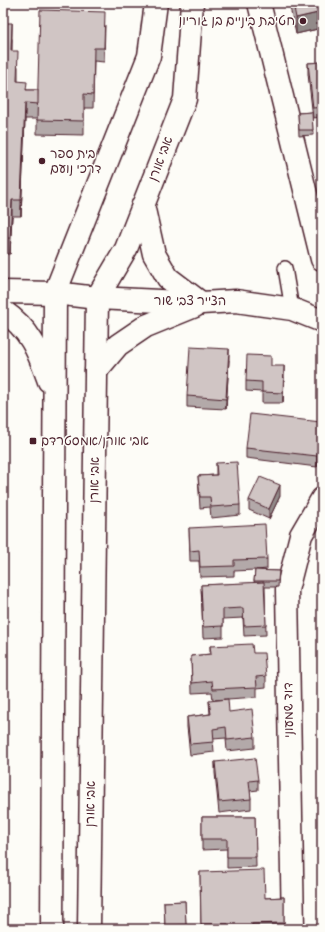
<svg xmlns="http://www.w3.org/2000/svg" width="325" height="932" font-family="'Indie Flower','Playpen Sans Hebrew',sans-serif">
<rect width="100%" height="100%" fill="#fdfcf7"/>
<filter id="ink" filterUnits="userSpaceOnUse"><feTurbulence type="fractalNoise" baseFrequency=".025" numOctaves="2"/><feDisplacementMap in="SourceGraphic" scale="8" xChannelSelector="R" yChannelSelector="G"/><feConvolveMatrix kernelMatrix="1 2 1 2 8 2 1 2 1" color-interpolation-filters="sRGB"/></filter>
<g filter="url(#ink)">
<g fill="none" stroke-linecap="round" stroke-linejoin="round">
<defs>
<path id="lane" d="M285,268L292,309"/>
<g id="street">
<path d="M259,3L322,259"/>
<path d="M3,292L55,293"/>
<path d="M293,929L287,590L301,535L322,499"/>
</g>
<g id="secondary">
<path d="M143,205L154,254L168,278L201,303"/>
<path d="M55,293L97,298L201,303L236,301L292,309L322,321"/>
<path d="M3,311C31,330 38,351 49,381"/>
<path d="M96,371L118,345L146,326L195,306"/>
<path d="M52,929L55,293L149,56L156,3"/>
<path d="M89,929L97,298L126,249L185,99L192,3"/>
</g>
</defs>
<!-- lane casing -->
<use href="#lane" stroke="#4a1f2b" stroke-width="16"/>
<!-- street casing -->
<use href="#street" stroke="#4a1f2b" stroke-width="25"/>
<!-- secondary casing -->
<use href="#secondary" stroke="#4a1f2b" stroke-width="25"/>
<!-- lane -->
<use href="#lane" stroke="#fdfcf7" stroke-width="13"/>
<!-- street -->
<use href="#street" stroke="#fdfcf7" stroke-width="22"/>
<!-- secondary -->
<use href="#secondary" stroke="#fdfcf7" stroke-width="22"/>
</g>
<!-- wall -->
<g fill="#b3a9a9" stroke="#4a1f2b">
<path d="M289,3H322V28L296,34Z"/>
<path d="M3,23L12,39V51L18,67V81L27,90H38L105,25L104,62L94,61L93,108H84V135L37,134V119H25L21,216H12L10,254H3Z"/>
<path d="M322,62V117L313,118L308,74V63Z"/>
<path d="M312,112L313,135L299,136L298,113Z"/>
<path d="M229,360L226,409L187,407V396Z"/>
<path d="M271,366L284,377L283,403H262V392L246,391V381Z"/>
<path d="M321,433L317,467L246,458V448Z"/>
<path d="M216,463L240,505V515L211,518L210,507L200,508L198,476L216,475Z"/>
<path d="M280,496L269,519L249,510V500Z"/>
<path d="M189,528L267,559V569L256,570L279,571L278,587H265L266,635L244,636L243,618L223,619V637L203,638L201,585L254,583L255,570L234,571V576L200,577L199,561H190Z"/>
<path d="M210,646L253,653L266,676V687L257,688V697L213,700L212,692L192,693L191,656L210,654Z"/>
<path d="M209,701L229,712L255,737V748L227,751L226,738L213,739L214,752L190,755L187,727V717L210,714Z"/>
<path d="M215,762L258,780V790L250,791L251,799V809L219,813L215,773Z"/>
<path d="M202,817H255L256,867L227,868V849L202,850Z"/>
<path d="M200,872L265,898L284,897V929H201Z"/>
<path d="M185,901L186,929H165L164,902Z"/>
</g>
<!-- shaded-wall -->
<g fill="#928a89" stroke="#4a1f2b">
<path d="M322,12V28L296,34V18Z"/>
<path d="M12,23V39L11,67V51Z"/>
<path d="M25,103V119L21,216V200Z"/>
<path d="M12,200V216L10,254V238Z"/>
<path d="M229,349V360L226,409V399Z"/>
<path d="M284,366V377L283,403V393Z"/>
<path d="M321,422V433L317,467V456Z"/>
<path d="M280,485V496L269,519V509Z"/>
</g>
<!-- building -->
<g fill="#d0c5c4" stroke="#4a1f2b">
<path d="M293,3H322V12L296,18Z"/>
<path d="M40,10L105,12L104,48H94L93,95L84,94V121L37,120Z"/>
<path d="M3,23H12L11,51H18L17,81L27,82L26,90H38V104L25,103L21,200H12L10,238H3Z"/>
<path d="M322,62V107L313,108L308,63Z"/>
<path d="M312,112L313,130H299L298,113Z"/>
<path d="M190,347L229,349L226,399L187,396Z"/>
<path d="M247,355L271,356V366H284L283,393L262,392V382L246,381Z"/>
<path d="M250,414L321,422L317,456L246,448Z"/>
<path d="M237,462L240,505L211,507L210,497H200L198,476L217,475L216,463Z"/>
<path d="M260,477L280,485L269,509L249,500Z"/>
<path d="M265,524L267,559L234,560V566L200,567L199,550L190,551L189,528Z"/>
<path d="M255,570L279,571L278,581H254Z"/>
<path d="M264,582L266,625L244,626L243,608L223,609V626L203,627L201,585Z"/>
<path d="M252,644L253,653H264L266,676L256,677L257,687L213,689L212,681L192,683L191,656L211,654L210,646Z"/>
<path d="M228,699L229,712L252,709L255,737L227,740L226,727L213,729L214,742L190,744L187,717L211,714L209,701Z"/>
<path d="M255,758L258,780L249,781L251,799L219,802L215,762Z"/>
<path d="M202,817H255L256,857H227V839H202Z"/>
<path d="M264,870L265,898L284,897V923L252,924V929H228V924H201L200,872Z"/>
<path d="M185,901L186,925L165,926L164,902Z"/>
</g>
</g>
<!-- markers -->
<g fill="#4a1f2b" stroke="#fdfcf7" stroke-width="1.5">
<circle cx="303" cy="21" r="4"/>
<circle cx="42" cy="161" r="4"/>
<rect x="29" y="437" width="8" height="8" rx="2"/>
</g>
<g text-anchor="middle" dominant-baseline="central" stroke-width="3" stroke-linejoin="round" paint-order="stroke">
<!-- poi labels -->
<g font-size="13" fill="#4a1f2b" stroke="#fdfcf7" text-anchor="start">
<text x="295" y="21" text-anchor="end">חטיבת ביניים בן גוריון</text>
<text x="50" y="154">בית ספר<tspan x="50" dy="15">דרכי נועם</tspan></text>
<text x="41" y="441">אבי אורן/אמסטרדם</text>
</g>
<!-- street labels -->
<g font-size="13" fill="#4a1f2b" stroke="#fdfcf7">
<text transform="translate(161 159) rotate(-69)">אבי אורן</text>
<text x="190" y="301">הצייר צבי שור</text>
<text transform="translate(95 480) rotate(-89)">אבי אורן</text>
<text transform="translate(289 710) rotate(-91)">דוד שמעוני</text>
<text transform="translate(91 804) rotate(-89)">אבי אורן</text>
</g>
</g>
<!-- margin -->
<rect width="325" height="932" fill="none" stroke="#fdfcf7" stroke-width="16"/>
<rect x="8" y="8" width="309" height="916" fill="none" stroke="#4a1f2b" stroke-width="1.5" filter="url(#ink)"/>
</svg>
